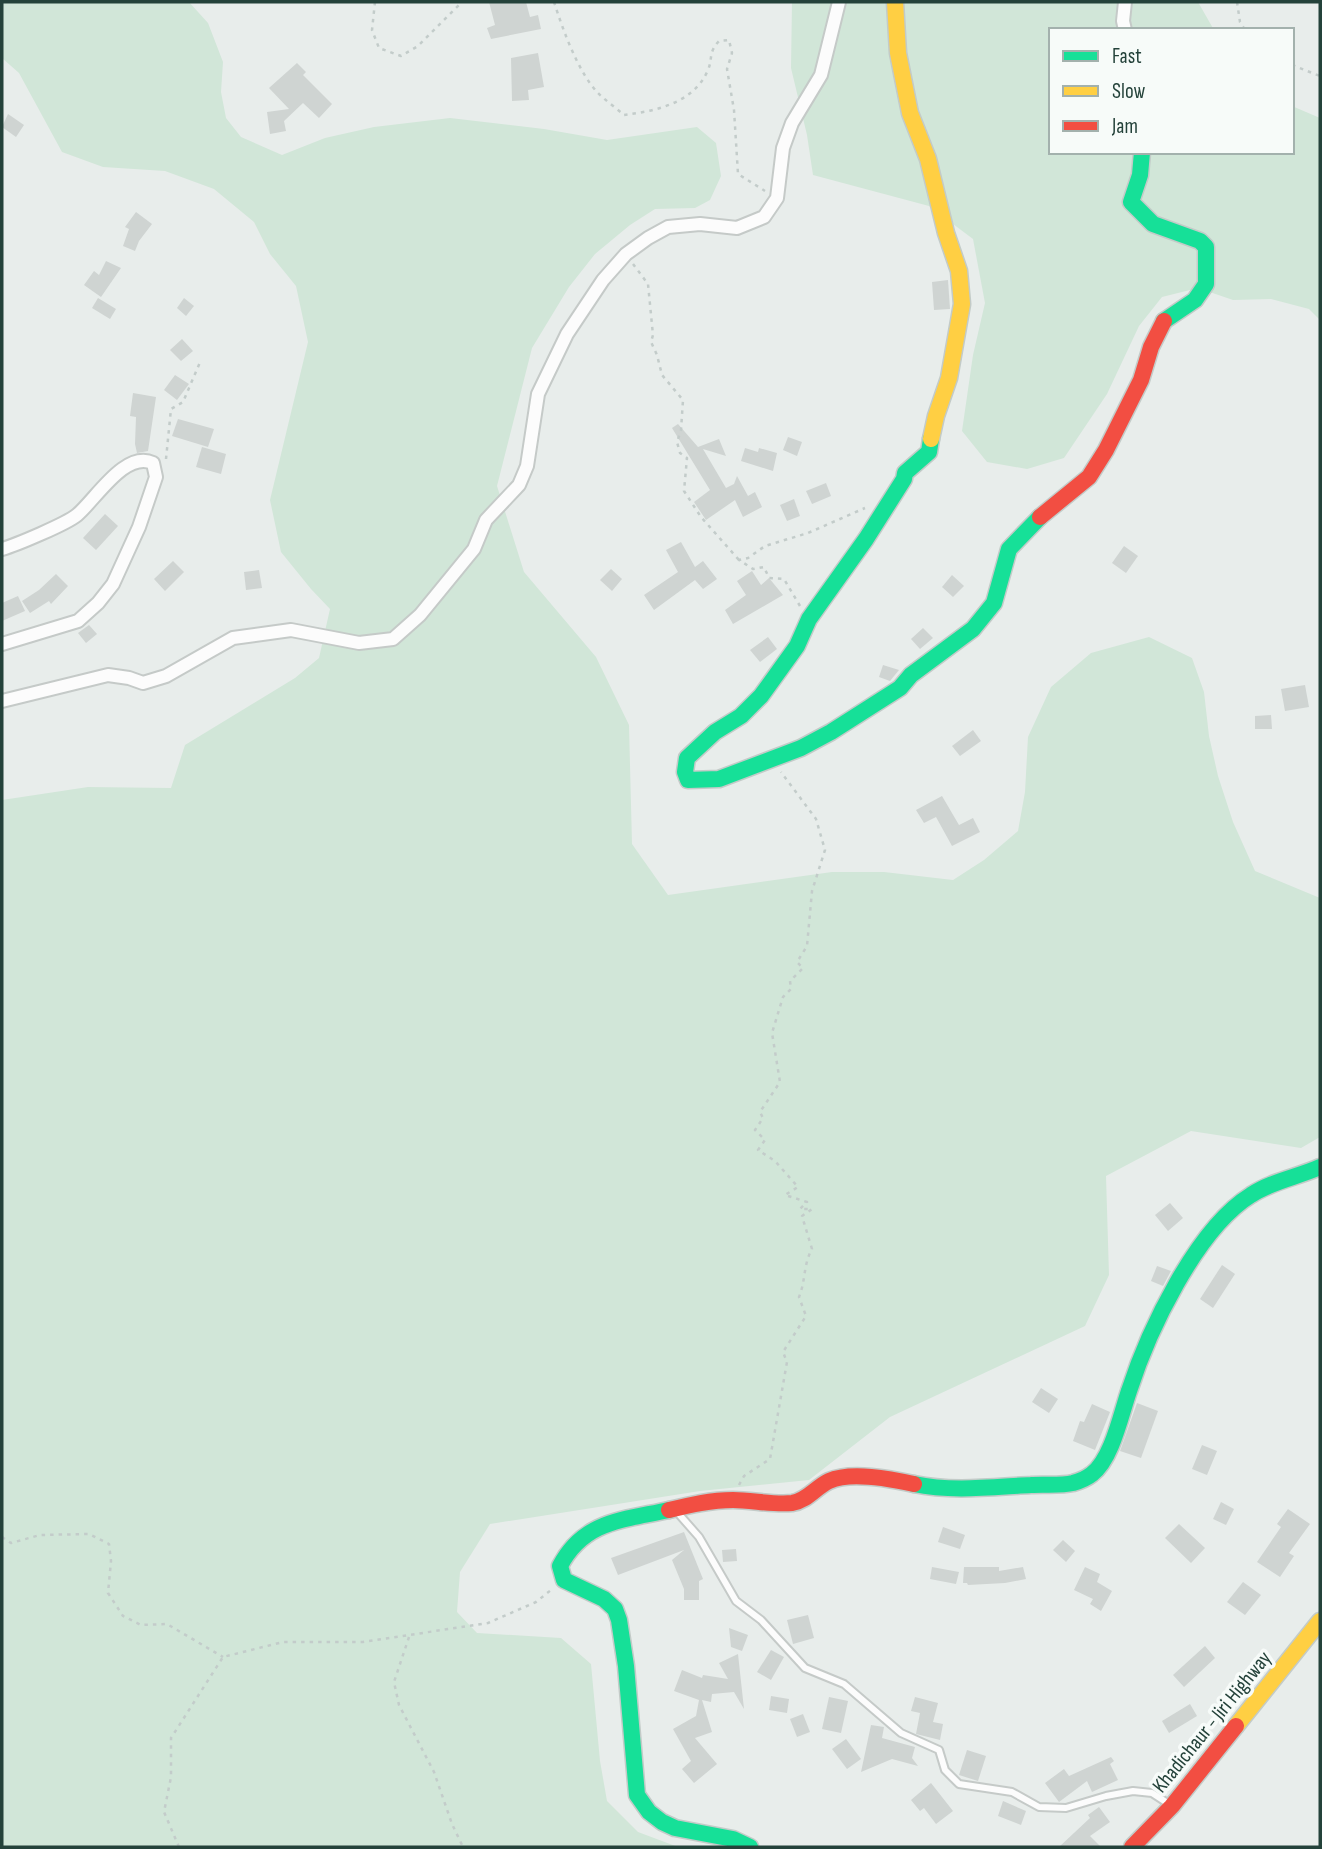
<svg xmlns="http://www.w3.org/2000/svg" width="1322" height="1849" font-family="'Sofia Sans Condensed',sans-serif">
<rect width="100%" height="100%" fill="#e8edeb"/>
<!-- green -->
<g fill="#d1e6d8">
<path d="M2,2H189L208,23L223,62L221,92L226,118L241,137L282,155L325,138L374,127L450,118L544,129L607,140L697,127L716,143L721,176L710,200L695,208L655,209L630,225L595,254L569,287L532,348L497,486L524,572L596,657L629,725L632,844L668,895L832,872H884L953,880L984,860L1018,831L1025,792L1028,737L1051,687L1091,653L1149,637L1192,658L1204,692L1209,736L1218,776L1233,822L1255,871L1320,898V1137L1301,1148L1191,1131L1106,1176L1109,1275L1085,1326L890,1417L809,1480L700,1491L490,1524L460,1572L457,1612L477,1633L561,1638L591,1664L600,1761L607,1801L638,1832L678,1847H2V800L88,787L171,788L185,745L295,678L319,658L330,609L311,589L281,552L270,500L308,342L296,286L270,254L254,222L214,189L165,171L103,167L62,152L19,73L2,58Z"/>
<path d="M792,2H1198L1214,30H1051V152H1292V106L1320,118V320L1309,309L1271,299L1233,300L1198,288L1162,297L1139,326L1107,394L1064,458L1027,469L987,462L962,431L973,355L985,303L973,239L929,206L813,175L807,135L791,68Z"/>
</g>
<!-- building -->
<g fill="#cfd4d2">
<path d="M489,2H526L530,17L538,15L541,29L491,39L487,28L495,25Z"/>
<path d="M538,53L544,87L528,90L529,100L512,101L511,58Z"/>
<path d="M297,63L306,72L303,75L332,104L319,118L303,103L284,121L286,131L270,134L267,112L289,109L269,88Z"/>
<path d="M8,114L24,125L16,137L2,127Z"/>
<path d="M136,212L152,224L139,241L135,251L123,246L129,229L125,227Z"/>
<path d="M106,261L121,268L101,297L84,285L94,271L99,275Z"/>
<path d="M948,280L950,309L934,310L932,282Z"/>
<path d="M98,298L116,309L110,319L92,308Z"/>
<path d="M184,298L194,306L186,316L177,308Z"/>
<path d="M182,339L193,351L181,361L170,350Z"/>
<path d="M175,375L189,384L177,400L164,390Z"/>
<path d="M133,393L156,397L148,451L137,453L135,444L136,417L130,416Z"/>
<path d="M178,419L214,429L208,447L172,436Z"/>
<path d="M678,424L698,447L719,439L726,456L703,449L726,488L734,484L737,476L748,496L755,492L762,507L743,517L735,500L706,520L694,502L710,490L672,428Z"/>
<path d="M788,437L802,442L797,456L783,450Z"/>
<path d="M202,447L226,454L221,474L196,467Z"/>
<path d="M745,448L758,452L759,448L777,453L773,471L741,461Z"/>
<path d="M826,483L831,496L812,504L806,491Z"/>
<path d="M794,499L800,516L787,521L780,505Z"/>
<path d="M105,514L118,526L96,550L83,538Z"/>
<path d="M681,542L695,567L703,561L717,579L703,589L695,580L654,610L644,595L678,572L666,550Z"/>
<path d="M1124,546L1138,556L1126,573L1112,563Z"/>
<path d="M173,561L184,572L165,591L154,579Z"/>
<path d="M611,569L622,579L612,591L600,580Z"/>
<path d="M259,570L262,588L246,590L244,572Z"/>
<path d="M752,571L761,585L769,578L783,595L733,624L725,610L746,595L737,581Z"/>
<path d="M56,574L68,586L51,604L49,601L30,613L22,601L39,590Z"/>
<path d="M952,575L964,586L953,597L942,587Z"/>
<path d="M18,596L25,611L2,621V603Z"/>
<path d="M89,625L97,634L86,643L78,633Z"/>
<path d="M923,628L933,638L920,649L911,639Z"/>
<path d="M768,637L777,649L760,662L750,650Z"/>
<path d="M883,665L899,670L890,681L879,677Z"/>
<path d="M1305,685L1309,707L1285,711L1281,689Z"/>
<path d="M1271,715L1272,729H1255V716Z"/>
<path d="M973,730L981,741L960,756L952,746Z"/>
<path d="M942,796L959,825L973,818L980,832L952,846L936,817L924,823L916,810Z"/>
<path d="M1170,1203L1183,1218L1168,1231L1155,1215Z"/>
<path d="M1222,1265L1235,1274L1213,1308L1200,1299Z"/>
<path d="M1157,1266L1171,1271L1163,1286L1151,1281Z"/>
<path d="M1041,1388L1058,1399L1049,1413L1032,1402Z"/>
<path d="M1137,1403L1158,1411L1141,1458L1120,1451Z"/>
<path d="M1092,1404L1110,1412L1095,1450L1073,1441L1080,1421L1084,1422Z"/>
<path d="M1202,1445L1217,1451L1207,1475L1192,1469Z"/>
<path d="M1221,1502L1234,1509L1226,1525L1213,1519Z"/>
<path d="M1288,1509L1310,1524L1289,1553L1294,1556L1280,1577L1257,1562L1281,1527L1277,1524Z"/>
<path d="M1179,1524L1205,1548L1191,1563L1165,1538Z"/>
<path d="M943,1527L965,1535L960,1549L938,1542Z"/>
<path d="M684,1532L703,1579L699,1581V1600H684V1589L672,1560L684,1550L618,1575L611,1558Z"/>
<path d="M1063,1540L1075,1551L1066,1562L1053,1550Z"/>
<path d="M736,1549L737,1561L723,1562L722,1550Z"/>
<path d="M932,1567L959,1572L956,1584L930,1579Z"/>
<path d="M964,1567H999V1571L1023,1567L1026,1579L1005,1583L968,1585L967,1583H963Z"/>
<path d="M1085,1567L1100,1574L1097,1582L1112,1591L1101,1611L1090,1604L1093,1599L1074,1590Z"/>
<path d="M1243,1582L1261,1595L1245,1615L1227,1602Z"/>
<path d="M808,1615L814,1638L793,1644L787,1620Z"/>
<path d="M729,1628L748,1635L742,1651L731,1647Z"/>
<path d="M1205,1646L1215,1658L1184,1687L1173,1675Z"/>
<path d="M771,1650L784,1657L771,1680L757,1672Z"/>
<path d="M738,1654L744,1709L734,1692L712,1694L711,1702L702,1700L712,1732L695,1738L717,1764L694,1783L682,1769L691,1761L673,1729L696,1716L699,1700L674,1691L682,1670L702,1678L703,1675L728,1679L719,1663Z"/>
<path d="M771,1696L789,1699L787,1713L769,1710Z"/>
<path d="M829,1697L848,1701L841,1733L822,1729Z"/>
<path d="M915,1697L938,1703L933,1722L943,1724L940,1740L916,1734L920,1713L911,1711Z"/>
<path d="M1190,1704L1197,1716L1169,1733L1162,1721Z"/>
<path d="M803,1714L810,1732L797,1737L790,1719Z"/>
<path d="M871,1725L884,1727L882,1738L915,1747L912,1758L918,1766L892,1759L861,1772Z"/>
<path d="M846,1739L861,1759L847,1769L832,1749Z"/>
<path d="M967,1750L986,1756L978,1781L959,1775Z"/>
<path d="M1111,1757L1114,1761L1110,1764L1118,1780L1092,1792L1087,1781L1059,1802L1045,1783L1064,1769L1069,1776Z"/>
<path d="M931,1783L953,1811L936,1824L924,1808L920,1811L911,1800Z"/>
<path d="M1003,1801L1026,1811L1021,1825L998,1816Z"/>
<path d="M1099,1807L1110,1822L1090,1836L1101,1847H1059L1090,1818L1088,1815Z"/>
</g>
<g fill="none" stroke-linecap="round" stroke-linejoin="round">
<defs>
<path id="lane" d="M677,1512L699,1537L736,1601L761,1620L805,1668L844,1684L901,1733L939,1750L945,1770L959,1784L1012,1792L1039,1807L1066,1808L1106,1796L1133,1791L1152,1793L1169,1804"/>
<g id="street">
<path d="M1125,2L1123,21L1125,30"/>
<path d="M2,549C16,545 66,524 77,515C96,499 125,450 153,463L156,477L139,527L113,584L98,603L78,621L2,644"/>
<path d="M2,701L108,675L129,678L143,683L166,676L233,638L291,630L359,643L393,639L420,615L474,549L486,520L519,485L527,466L538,394L567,334L603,280L626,254L648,238L668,227L700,224L737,228L764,217L777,198L783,148L792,123L821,75L839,2"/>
</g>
<g id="fast">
<path d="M1142,152L1140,175L1131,202L1153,224L1200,241L1206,247V284L1195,300L1164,321"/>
<path d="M931,439L929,452L905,473L904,479L866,539L809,619L797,646L761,696L741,716L715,732L687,758L685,772L688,780L719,779L801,748L831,732L900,688L911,675L973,629L994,603L1009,549L1040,517"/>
<path d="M914,1484C952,1492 992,1487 1031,1485C1044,1484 1060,1486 1073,1483C1080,1481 1087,1478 1092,1474C1112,1459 1121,1414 1129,1391C1148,1332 1196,1229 1251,1195C1272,1181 1298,1177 1320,1167"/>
<path d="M669,1510C624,1520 584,1520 560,1566L564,1580L604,1599L615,1609L619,1620L626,1666L637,1795L649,1812L662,1822L675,1828L733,1839L750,1847"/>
</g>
<g id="slow">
<path d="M895,2L898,53L910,113L928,159L946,233L959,271L962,304L949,378L936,416L931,439"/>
<path d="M1236,1726L1320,1621"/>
</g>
<g id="jam">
<path d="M1040,517L1089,477L1106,450L1141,380L1151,347L1164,321"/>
<path d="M669,1510C690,1505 711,1500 733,1500C752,1500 773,1505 792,1503C807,1501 816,1487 829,1481C851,1471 891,1479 914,1484"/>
<path d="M1132,1847L1172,1806L1236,1726"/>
</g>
</defs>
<!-- lane casing -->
<use href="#lane" stroke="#c5cac8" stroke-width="10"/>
<!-- street casing -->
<use href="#street" stroke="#c5cac8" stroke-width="16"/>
<!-- fast casing -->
<use href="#fast" stroke="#c3cbc8" stroke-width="19"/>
<!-- slow casing -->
<use href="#slow" stroke="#c3cbc8" stroke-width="19"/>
<!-- jam casing -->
<use href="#jam" stroke="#c3cbc8" stroke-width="19"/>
<!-- path -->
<g stroke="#c3ccca" stroke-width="2.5" stroke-dasharray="3.5 5" stroke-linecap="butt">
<path d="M375,2L372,30L379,48L401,56L418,46L462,2"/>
<path d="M554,2C563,30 578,72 598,93C606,101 616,108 624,115C656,111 694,103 708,70C713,58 708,53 719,41L729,40L732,53L727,69L734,110L738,174L765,191"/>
<path d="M1237,2L1240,22L1245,30"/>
<path d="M1292,65L1320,76"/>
<path d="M633,264L648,284L653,335L651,342L657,355L662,375L683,400L681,430L677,442L680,453L687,458L684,491L701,517L739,560"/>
<path d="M166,459L171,409L183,402L201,360"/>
<path d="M800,606L784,579L769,578L764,567L753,569L739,560L748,558L765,546L808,533L865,508"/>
<path d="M739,1485L744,1476L770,1459L787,1362L783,1352L806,1316L799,1297C806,1280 803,1265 812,1249L802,1216L812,1209H800L807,1202L785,1195L798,1187L775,1161L758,1150L765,1140L755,1130L763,1118L760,1112L780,1082L772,1033L783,997L791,989L790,981L803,968L797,962L807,946L812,891L825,850L816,819L781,772"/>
<path d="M2,1537L11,1543L40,1535L89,1534L109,1544L111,1561L108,1593L123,1616L141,1625L167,1624L223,1657"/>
<path d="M409,1637L394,1682L399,1705L434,1772L452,1824L463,1847"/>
<path d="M179,1847L164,1812L171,1777V1738L223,1657L283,1642H363L488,1623L536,1602L551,1590"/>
</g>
<!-- lane -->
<use href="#lane" stroke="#fcfcfc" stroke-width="6"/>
<!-- street -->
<use href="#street" stroke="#fcfcfc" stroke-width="12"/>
<!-- fast -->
<use href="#fast" stroke="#16e098" stroke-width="16"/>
<!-- slow -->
<use href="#slow" stroke="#ffcf43" stroke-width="16"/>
<!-- jam -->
<use href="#jam" stroke="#f24e42" stroke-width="16"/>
</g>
<g text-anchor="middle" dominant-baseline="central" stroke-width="7" stroke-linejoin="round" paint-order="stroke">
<!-- street labels -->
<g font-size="21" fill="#24423a" stroke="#f7fbf9">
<text transform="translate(1212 1722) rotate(-51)">Khadichaur - Jiri Highway</text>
</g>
</g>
<!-- border -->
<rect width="1322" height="1849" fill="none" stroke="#24423a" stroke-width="7"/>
<!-- legend -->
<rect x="1049" y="28" width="245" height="126" fill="#f7fbf9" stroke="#a3b1ad" stroke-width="2"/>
<rect x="1063" y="51" width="35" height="10" fill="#16e098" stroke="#a3b1ad" stroke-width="2"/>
<text x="1112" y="63" font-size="21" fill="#24423a">Fast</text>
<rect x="1063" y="86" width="35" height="10" fill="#ffcf43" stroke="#a3b1ad" stroke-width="2"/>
<text x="1112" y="98" font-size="21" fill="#24423a">Slow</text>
<rect x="1063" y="121" width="35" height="10" fill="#f24e42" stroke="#a3b1ad" stroke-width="2"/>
<text x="1112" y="133" font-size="21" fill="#24423a">Jam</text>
</svg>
